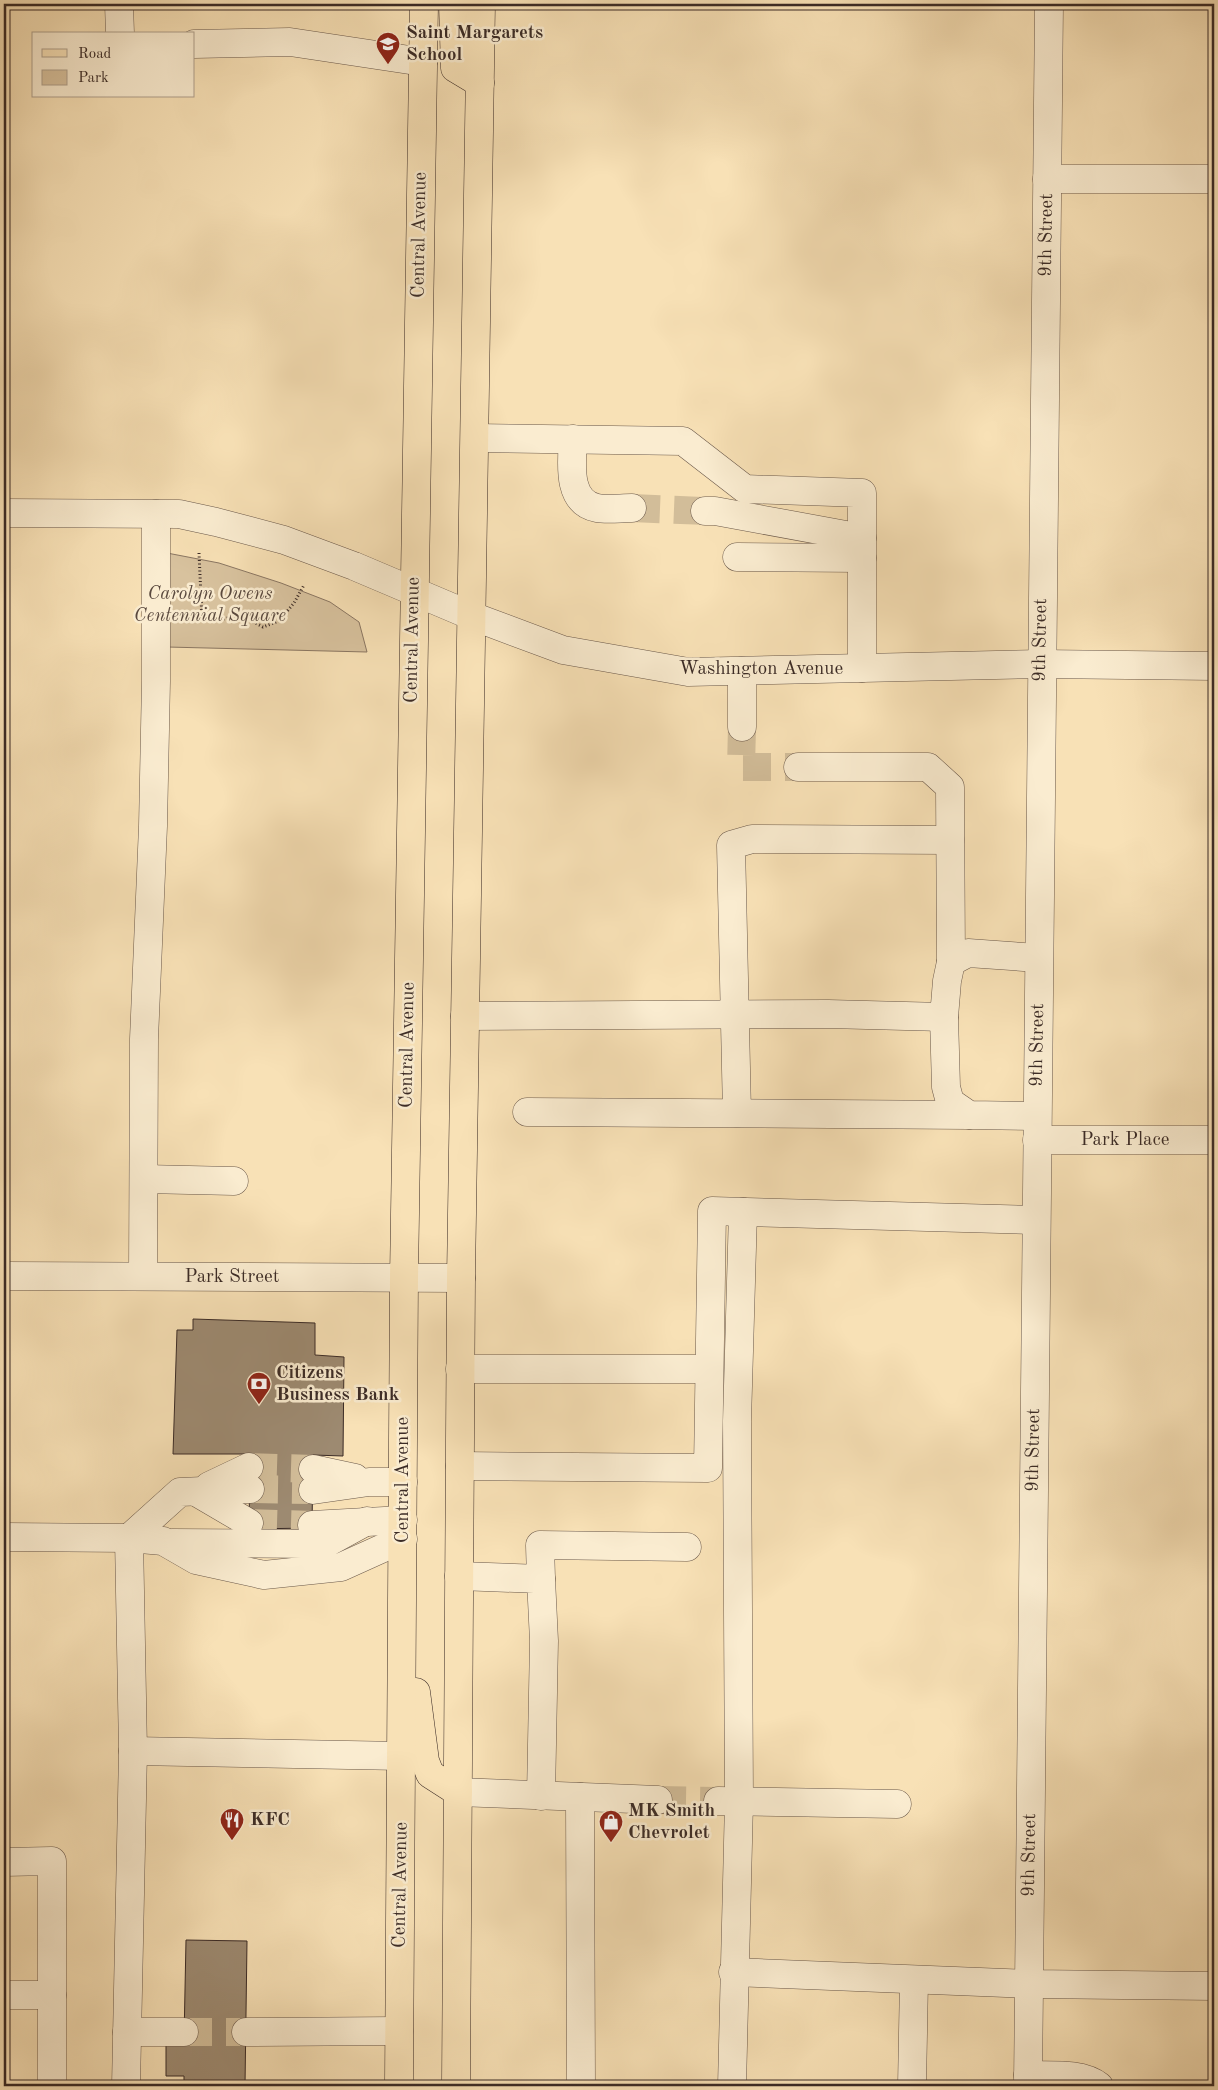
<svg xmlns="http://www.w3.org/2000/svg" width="1218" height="2090" font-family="'Old Standard TT',serif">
<rect width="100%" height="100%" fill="#f8e1b6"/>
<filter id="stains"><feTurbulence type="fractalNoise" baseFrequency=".004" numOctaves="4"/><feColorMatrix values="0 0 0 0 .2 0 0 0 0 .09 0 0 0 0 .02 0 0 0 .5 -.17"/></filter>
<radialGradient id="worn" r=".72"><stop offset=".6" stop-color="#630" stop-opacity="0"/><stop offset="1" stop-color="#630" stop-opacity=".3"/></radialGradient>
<!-- green -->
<path fill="#d8c29e" stroke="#8a7662" d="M167,553L219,563L281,583L330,602L359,622L367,652L167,647Z"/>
<!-- building -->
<g fill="#9d8a71" stroke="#3b2b26">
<path d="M193,1319L315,1323V1355L344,1357L343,1456L313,1455L312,1528L249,1529L250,1454H173L177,1330H193Z"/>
<path d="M186,1940L247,1941L245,2086H184V2076H166V2041L184,2040Z"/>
</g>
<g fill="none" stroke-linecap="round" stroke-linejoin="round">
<!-- minor-tunnel -->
<g stroke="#d2bd99" stroke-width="28" stroke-dasharray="28 14" stroke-linecap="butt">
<path d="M632,508L705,511"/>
<path d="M742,727L741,767H798"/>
<path d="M249,1467L313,1469"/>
<path d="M250,1489L313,1490"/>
<path d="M249,1523L312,1525"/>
<path d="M658,1800L718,1801"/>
<path d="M184,2032H246"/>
</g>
<defs>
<g id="minor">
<path d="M119,4L120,34"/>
<path d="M194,44L290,42L423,62"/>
<path d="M1047,179H1214"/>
<path d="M475,438L683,441L745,489L862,493V668"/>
<path d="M573,439C572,461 566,502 597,508C607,510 621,508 632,508"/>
<path d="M705,511H715L862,538"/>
<path d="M4,513L179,514L216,522L284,540L354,566L472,616L563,650L688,672L1041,664L1214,666"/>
<path d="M737,557L862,558"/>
<path d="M742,727V671"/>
<path d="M798,767H928L950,787L951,962"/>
<path d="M465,1016L828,1014L944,1017L947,981L951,962L968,953L1038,958"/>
<path d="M944,1017L946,1087L950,1102L969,1115L1037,1116"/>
<path d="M527,1112L969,1115"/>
<path d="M737,1113L731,845L752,839L950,840"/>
<path d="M1037,1140H1214"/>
<path d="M144,1179L234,1181"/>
<path d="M4,1276L461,1278"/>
<path d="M143,1276L144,1039L153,826L156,681V514"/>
<path d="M460,1369H708"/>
<path d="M460,1466L708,1468L712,1211L1036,1220"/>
<path d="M313,1469L355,1478"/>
<path d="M209,1486L249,1467"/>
<path d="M313,1490L369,1482H403"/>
<path d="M196,1492L249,1523"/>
<path d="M312,1525L403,1520"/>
<path d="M4,1537L129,1538L163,1541L196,1560L264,1575L341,1567L403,1539"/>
<path d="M172,1543L325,1544L367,1521"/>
<path d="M459,1576L541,1579L544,1641L541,1796"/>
<path d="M541,1579L540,1545L687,1547"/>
<path d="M133,1751L402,1756"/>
<path d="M458,1792L658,1800"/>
<path d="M580,1797L581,2086"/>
<path d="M718,1801L897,1804"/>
<path d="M4,1862L52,1861V2086"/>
<path d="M733,1972L1029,1984L1214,1986"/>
<path d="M4,1995H52"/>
<path d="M127,2032H184"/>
<path d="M246,2032L399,2031"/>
<path d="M1028,2075C1050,2076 1081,2072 1099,2086"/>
<path d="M126,2086L133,1751L129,1538L180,1492L250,1489"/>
<path d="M732,2086L739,1802L737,1421L743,1212"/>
<path d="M912,2086L914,1980"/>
<path d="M1028,2086L1049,4"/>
</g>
<g id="major">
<path d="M453,4L455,68L480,83"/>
<path d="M416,1692L425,1761L430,1774L458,1792"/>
<path d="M399,2086L404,1278L424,4"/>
<path d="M456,2086L461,1278L481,4"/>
</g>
</defs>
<!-- minor casing -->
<use href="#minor" stroke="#6a584a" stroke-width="29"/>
<!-- major casing -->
<use href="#major" stroke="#3b2b26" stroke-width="29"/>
<!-- path -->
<path stroke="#3b2b26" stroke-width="3" stroke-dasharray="1 2.5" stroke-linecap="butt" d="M199,553L202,619H223L240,615L263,627L279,621L294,603L304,585"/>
<!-- minor -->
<use href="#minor" stroke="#faecd0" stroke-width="28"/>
<!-- major -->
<use href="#major" stroke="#f8e1b6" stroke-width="28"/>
</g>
<!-- icons -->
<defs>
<symbol id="school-pin" viewBox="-11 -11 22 30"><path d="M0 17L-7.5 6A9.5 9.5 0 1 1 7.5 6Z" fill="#8f2418" stroke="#faecd0"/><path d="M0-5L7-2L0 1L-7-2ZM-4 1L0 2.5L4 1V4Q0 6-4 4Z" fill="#fff"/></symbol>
<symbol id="bank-pin" viewBox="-11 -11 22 30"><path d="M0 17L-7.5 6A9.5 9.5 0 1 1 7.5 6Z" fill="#8f2418" stroke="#faecd0"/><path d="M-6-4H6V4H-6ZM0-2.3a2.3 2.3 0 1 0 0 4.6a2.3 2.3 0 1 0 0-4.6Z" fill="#fff"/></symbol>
<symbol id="restaurant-pin" viewBox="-11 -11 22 30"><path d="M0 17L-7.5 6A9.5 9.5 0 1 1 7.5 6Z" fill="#8f2418" stroke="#faecd0"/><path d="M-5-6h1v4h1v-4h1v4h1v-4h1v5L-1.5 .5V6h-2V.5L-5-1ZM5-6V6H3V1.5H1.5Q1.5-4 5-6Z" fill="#fff"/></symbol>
<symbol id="shop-pin" viewBox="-11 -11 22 30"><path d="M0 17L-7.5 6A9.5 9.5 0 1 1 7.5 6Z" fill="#8f2418" stroke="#faecd0"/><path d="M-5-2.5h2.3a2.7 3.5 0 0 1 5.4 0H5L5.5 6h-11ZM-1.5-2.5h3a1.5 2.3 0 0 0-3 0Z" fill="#fff"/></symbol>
</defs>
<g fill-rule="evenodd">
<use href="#school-pin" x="374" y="30" width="28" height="38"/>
<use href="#bank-pin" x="245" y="1370" width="28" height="38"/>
<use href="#restaurant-pin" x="218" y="1806" width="28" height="38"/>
<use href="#shop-pin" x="597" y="1808" width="28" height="38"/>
</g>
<g text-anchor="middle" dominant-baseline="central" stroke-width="5" stroke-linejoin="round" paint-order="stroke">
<!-- poi labels -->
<g font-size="19" font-weight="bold" fill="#3b2b26" stroke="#faecd0" text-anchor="start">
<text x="406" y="33">Saint Margarets<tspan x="406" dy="22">School</tspan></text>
<text x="276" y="1373">Citizens<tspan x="276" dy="22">Business Bank</tspan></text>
<text x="628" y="1811">MK Smith<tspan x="628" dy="22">Chevrolet</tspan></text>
<text x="250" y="1820">KFC</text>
</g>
<!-- street labels -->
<g font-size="19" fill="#3b2b26" stroke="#faecd0">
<text transform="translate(420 235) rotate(-89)">Central Avenue</text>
<text transform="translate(1047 235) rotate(-89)">9th Street</text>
<text transform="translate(413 640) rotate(-89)">Central Avenue</text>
<text transform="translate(1041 640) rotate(-89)">9th Street</text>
<text x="761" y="669">Washington Avenue</text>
<text transform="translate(408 1045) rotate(-89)">Central Avenue</text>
<text transform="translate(1038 1045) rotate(-89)">9th Street</text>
<text x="1125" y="1140">Park Place</text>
<text x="232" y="1277">Park Street</text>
<text transform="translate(1034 1450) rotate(-89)">9th Street</text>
<text transform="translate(403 1480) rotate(-90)">Central Avenue</text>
<text transform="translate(1030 1855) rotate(-89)">9th Street</text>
<text transform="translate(401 1885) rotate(-89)">Central Avenue</text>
</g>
<!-- park labels -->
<g font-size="19" font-style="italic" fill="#5a493e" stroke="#faecd0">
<text x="210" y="594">Carolyn Owens<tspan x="210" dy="22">Centennial Square</tspan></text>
</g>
</g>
<!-- margin -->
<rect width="1218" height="2090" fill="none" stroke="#f8e1b6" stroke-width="20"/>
<rect x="5" y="5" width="1208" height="2080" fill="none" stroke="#3b2b26" stroke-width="2.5"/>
<rect x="10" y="10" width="1198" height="2070" fill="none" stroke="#3b2b26"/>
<!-- legend -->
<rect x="32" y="32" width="162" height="65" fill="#faecd0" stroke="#ae9f8c"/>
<rect x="42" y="49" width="25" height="8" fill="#f8e1b6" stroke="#ae9f8c"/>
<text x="78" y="58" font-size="15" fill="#3b2b26">Road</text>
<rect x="42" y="70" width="25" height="15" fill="#d8c29e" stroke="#ae9f8c"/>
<text x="78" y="82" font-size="15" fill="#3b2b26">Park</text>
<rect width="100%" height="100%" filter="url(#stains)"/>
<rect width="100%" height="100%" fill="url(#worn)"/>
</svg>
